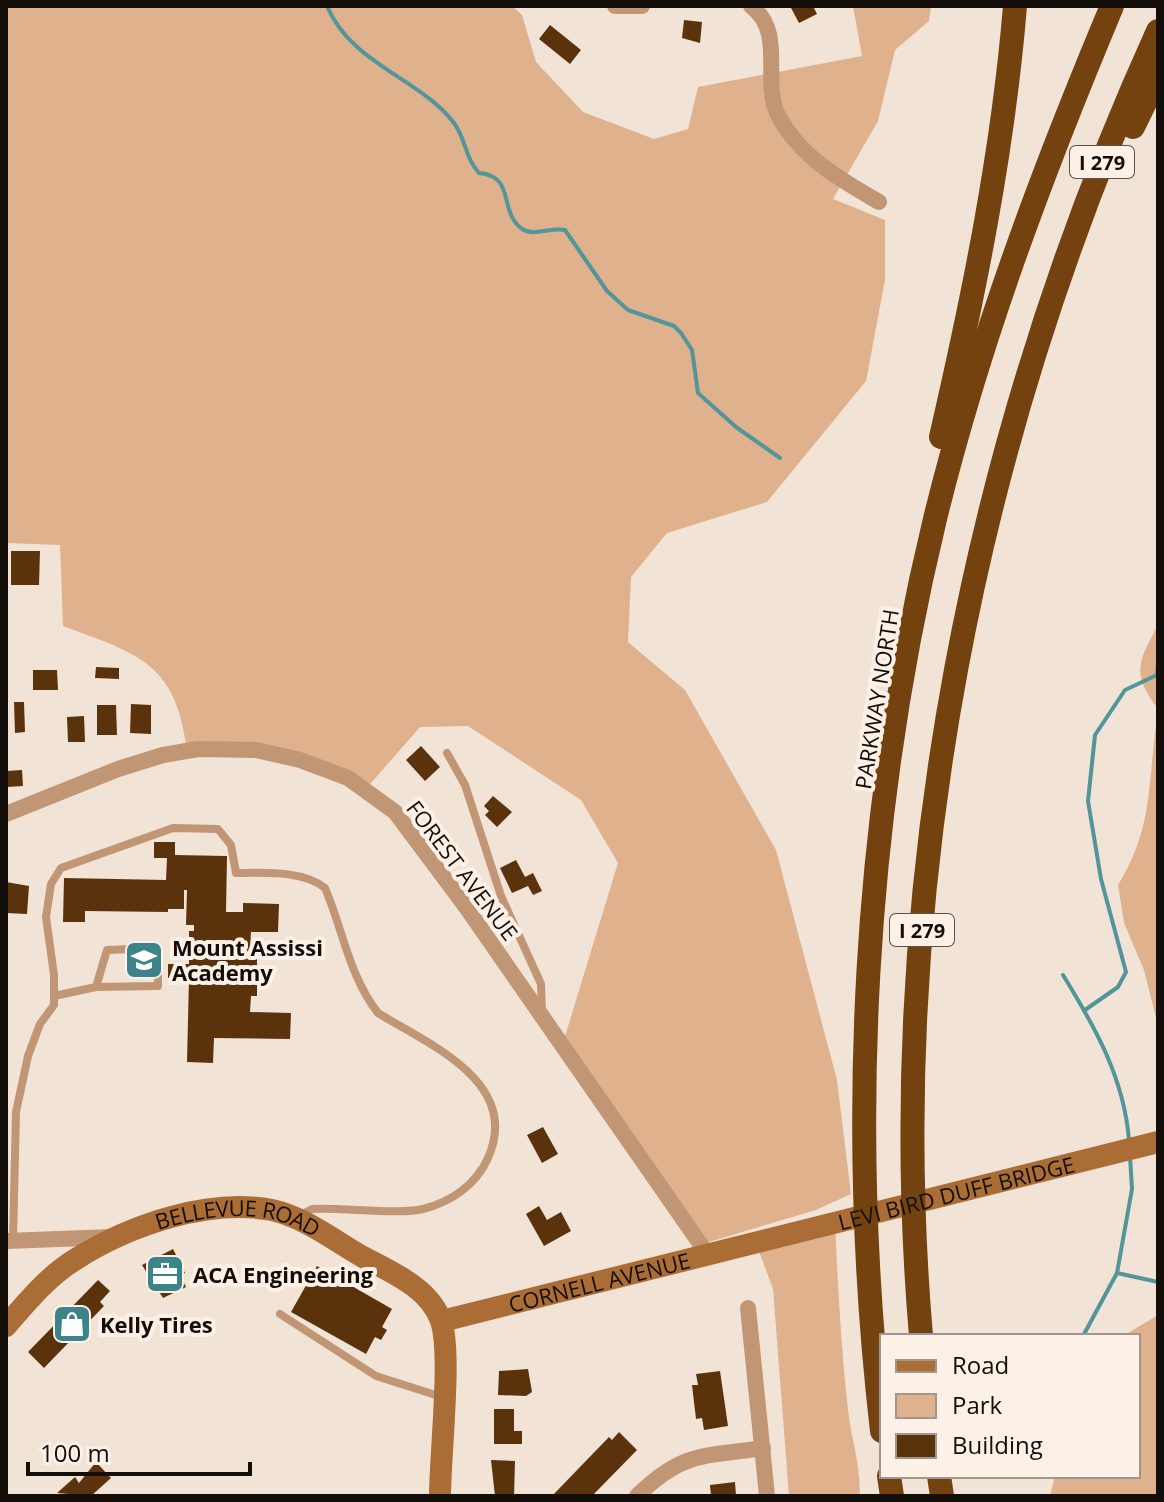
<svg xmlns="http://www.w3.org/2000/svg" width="1164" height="1502" font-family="'Open Sans',sans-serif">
<rect width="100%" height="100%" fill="#f2e3d7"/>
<!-- green -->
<g fill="#dfb18d">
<path d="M6,6H512L522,15L536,62L583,112L654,139L688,129L698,87L862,56L853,6H931L929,21L895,50L878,121L833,199L885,220V280L866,381L767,502L667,533L631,577L628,642L685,690L776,850L837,1080L851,1194L816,1210L702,1244L562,1046L618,863L581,800L468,726L420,727L365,790L300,760L187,751C176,662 138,654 63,626L60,545L6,543Z"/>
<path d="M1158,625V709C1131,673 1138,662 1158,625Z"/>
<path d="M1158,713V1026L1144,970L1124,923L1118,885C1155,825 1147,779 1158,713Z"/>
<path d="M835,1224C838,1286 841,1348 848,1410C852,1442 860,1462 860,1496H789L773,1289L756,1243Z"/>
<path d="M1158,1315V1496H1050L1055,1476H1138V1336H1123Z"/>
</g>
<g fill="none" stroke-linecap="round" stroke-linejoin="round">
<!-- stream -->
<g stroke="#52969a" stroke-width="4">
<path d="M327,6C351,64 421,79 454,123C466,139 465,158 479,173C516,176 498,211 522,229C534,237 550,227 565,230L607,291L628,310L674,326L681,333L692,350L698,393L736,427L780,458"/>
<path d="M1063,975C1095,1027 1124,1078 1129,1140"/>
<path d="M1085,1010L1118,987L1126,972L1101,879L1088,801L1095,735L1125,690L1157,675L1158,663"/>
<path d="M1117,1273L1158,1282"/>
<path d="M1083,1336L1117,1273L1132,1189L1130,1156"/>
</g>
</g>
<!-- building -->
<g fill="#5a330d">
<path d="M790,6H813L817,14L799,23Z"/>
<path d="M684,20L702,22L700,43L682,38Z"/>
<path d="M550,25L581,50L570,64L539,39Z"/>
<path d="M11,551H40L39,585H11Z"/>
<path d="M96,667L119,668V679L95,678Z"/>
<path d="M33,670H57L58,690H33Z"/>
<path d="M14,702H24L25,732L15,733Z"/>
<path d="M131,704L151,705V734L130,733Z"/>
<path d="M97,705H116L117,735H97Z"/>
<path d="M84,716L85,742H68L67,717Z"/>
<path d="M421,746L440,767L425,781L406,760Z"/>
<path d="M22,770L23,786L7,787L6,771Z"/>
<path d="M493,796L512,812L497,827L485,815L489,811L484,806Z"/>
<path d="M154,842H175V855L227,856L226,912H243V903L279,904L278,932H251L250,947L257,948V996H251L250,1012L291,1013L290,1039L214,1038L213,1063L187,1062L189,979L168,978V964H189V931H194V925H186L187,890H184V909H168V912L85,911V922H63L64,878L166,880L167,858H154Z"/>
<path d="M516,860L525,877L533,873L542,891L533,895L528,886L512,893L500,868Z"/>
<path d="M6,882L29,886L27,914L6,913Z"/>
<path d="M543,1127L558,1154L542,1163L527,1135Z"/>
<path d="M539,1206L547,1220L561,1212L571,1231L544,1246L526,1214Z"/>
<path d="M173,1249L185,1273L180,1276L186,1287L163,1298L142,1265Z"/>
<path d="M317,1266L392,1309L382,1327L387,1330L381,1340L375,1337L366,1354L291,1312Z"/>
<path d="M98,1280L110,1291L100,1302L104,1306L44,1368L28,1352Z"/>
<path d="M528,1369L532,1392L526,1396L498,1395L499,1371Z"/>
<path d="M720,1371L728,1426L704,1430L702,1418L696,1419L692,1385H698L696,1374Z"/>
<path d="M494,1409H514V1431H522V1444H494Z"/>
<path d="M619,1432L637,1450L592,1496H552L609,1437L612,1440Z"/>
<path d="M491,1460L515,1461L514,1496H495Z"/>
<path d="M96,1462L111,1478L91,1496L57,1493L75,1477L79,1483Z"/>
<path d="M735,1482L736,1496H711L710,1485Z"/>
</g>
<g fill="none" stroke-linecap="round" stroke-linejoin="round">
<!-- lane -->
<g stroke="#c09674" stroke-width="8">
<path d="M447,753L465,785L501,896L541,984L542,1013"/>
<path d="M54,996L96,987L107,950L158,948V986L96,987"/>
<path d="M13,1241L16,1112L28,1056L40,1024L54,1005V975L46,917L51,884L61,868L173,828L218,829L231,845L236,873C265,873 302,870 325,888C343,930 349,976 378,1013C428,1044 522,1082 488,1158C476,1185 451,1202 423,1209C400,1215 340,1207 312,1209L298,1217"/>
<path d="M280,1314L376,1376L442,1397"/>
</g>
<!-- street -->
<g stroke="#c09674" stroke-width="16">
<path d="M615,6H642"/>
<path d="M751,6C786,32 761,81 778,115C800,157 839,179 879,202"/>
<path d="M6,814L118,769L163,755L198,749L256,750L300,760L348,778L395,812L466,907L708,1255"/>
<path d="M6,1241L112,1237"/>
<path d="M748,1308L767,1496"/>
<path d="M637,1496C683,1451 703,1457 763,1448"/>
</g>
<!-- secondary -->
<g stroke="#aa6d36" stroke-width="22">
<path id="s1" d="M442,1321L1158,1142"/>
<path id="s2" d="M6,1326C27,1302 48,1276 76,1259C130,1225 208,1198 272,1210C304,1217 335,1241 363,1257C391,1272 430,1288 441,1321C452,1352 440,1456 440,1496"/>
</g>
<!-- highway -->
<g stroke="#74420f" stroke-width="24">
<path d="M1133,127L1158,76"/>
<path d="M941,437C974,294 1003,152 1015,6"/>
<path d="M921,1336C883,891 974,436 1158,31"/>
<path d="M882,1431C847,1128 863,816 935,519C978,343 1042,173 1112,6"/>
<path d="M889,1476L892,1496"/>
<path d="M939,1476L942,1496"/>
</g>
</g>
<!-- icons -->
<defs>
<symbol id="school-square" viewBox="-11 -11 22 22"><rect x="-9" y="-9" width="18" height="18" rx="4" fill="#3c8489" stroke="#fdf1e7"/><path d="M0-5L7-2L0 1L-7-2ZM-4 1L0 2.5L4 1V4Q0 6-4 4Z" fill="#fff"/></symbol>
<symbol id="office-square" viewBox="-11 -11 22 22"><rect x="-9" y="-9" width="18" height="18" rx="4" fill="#3c8489" stroke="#fdf1e7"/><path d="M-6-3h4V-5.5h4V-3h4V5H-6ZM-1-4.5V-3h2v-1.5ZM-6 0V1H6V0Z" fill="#fff"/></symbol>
<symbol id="shop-square" viewBox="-11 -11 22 22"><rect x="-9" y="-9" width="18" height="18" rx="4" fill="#3c8489" stroke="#fdf1e7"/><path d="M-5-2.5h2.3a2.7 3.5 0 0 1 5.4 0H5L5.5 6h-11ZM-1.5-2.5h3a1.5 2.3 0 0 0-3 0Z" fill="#fff"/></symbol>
</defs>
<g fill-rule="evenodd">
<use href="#school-square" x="122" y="938" width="44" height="44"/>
<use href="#office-square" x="143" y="1252" width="44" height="44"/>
<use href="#shop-square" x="50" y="1302" width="44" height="44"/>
</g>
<g text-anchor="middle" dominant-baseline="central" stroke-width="8" stroke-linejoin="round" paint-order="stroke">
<!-- shield labels -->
<g fill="#fdf1e7" stroke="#59524c" stroke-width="2">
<rect x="1070" y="146" width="64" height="32" rx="6"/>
<rect x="890" y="914" width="64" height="32" rx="6"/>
</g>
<g font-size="20" font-weight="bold" fill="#130e0a">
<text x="1102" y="162">I 279</text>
<text x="922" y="930">I 279</text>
</g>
<!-- street labels -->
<g font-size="22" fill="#130e0a" stroke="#fdf1e7">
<text transform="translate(876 699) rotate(-81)">PARKWAY NORTH</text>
<text transform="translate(463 870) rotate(53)">FOREST AVENUE</text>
<text stroke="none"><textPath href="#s1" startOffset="530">LEVI BIRD DUFF BRIDGE</textPath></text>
<text stroke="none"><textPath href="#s2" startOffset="270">BELLEVUE ROAD</textPath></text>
<text stroke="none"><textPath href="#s1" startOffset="162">CORNELL AVENUE</textPath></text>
</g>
<!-- poi labels -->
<g font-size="22" font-weight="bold" fill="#130e0a" stroke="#fdf1e7" text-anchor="start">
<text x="172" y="947">Mount Assissi<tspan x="172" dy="25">Academy</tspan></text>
<text x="193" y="1274">ACA Engineering</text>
<text x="100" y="1324">Kelly Tires</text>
</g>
</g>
<!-- border -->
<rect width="1164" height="1502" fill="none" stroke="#130e0a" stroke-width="16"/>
<!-- legend -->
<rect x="880" y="1334" width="260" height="144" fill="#fdf1e7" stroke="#9f968f" stroke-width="2"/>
<rect x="896" y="1360" width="40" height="12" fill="#aa6d36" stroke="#9f968f" stroke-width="2"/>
<text x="952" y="1374" font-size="24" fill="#130e0a">Road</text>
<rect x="896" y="1394" width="40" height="24" fill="#dfb18d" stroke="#9f968f" stroke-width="2"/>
<text x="952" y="1414" font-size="24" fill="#130e0a">Park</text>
<rect x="896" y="1434" width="40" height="24" fill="#5a330d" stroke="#9f968f" stroke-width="2"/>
<text x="952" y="1454" font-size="24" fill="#130e0a">Building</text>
<!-- scale -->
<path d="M28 1462v12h222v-12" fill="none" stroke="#130e0a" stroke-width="4"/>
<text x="40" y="1462" font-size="24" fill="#130e0a" stroke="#fdf1e7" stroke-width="6" paint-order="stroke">100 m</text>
</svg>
